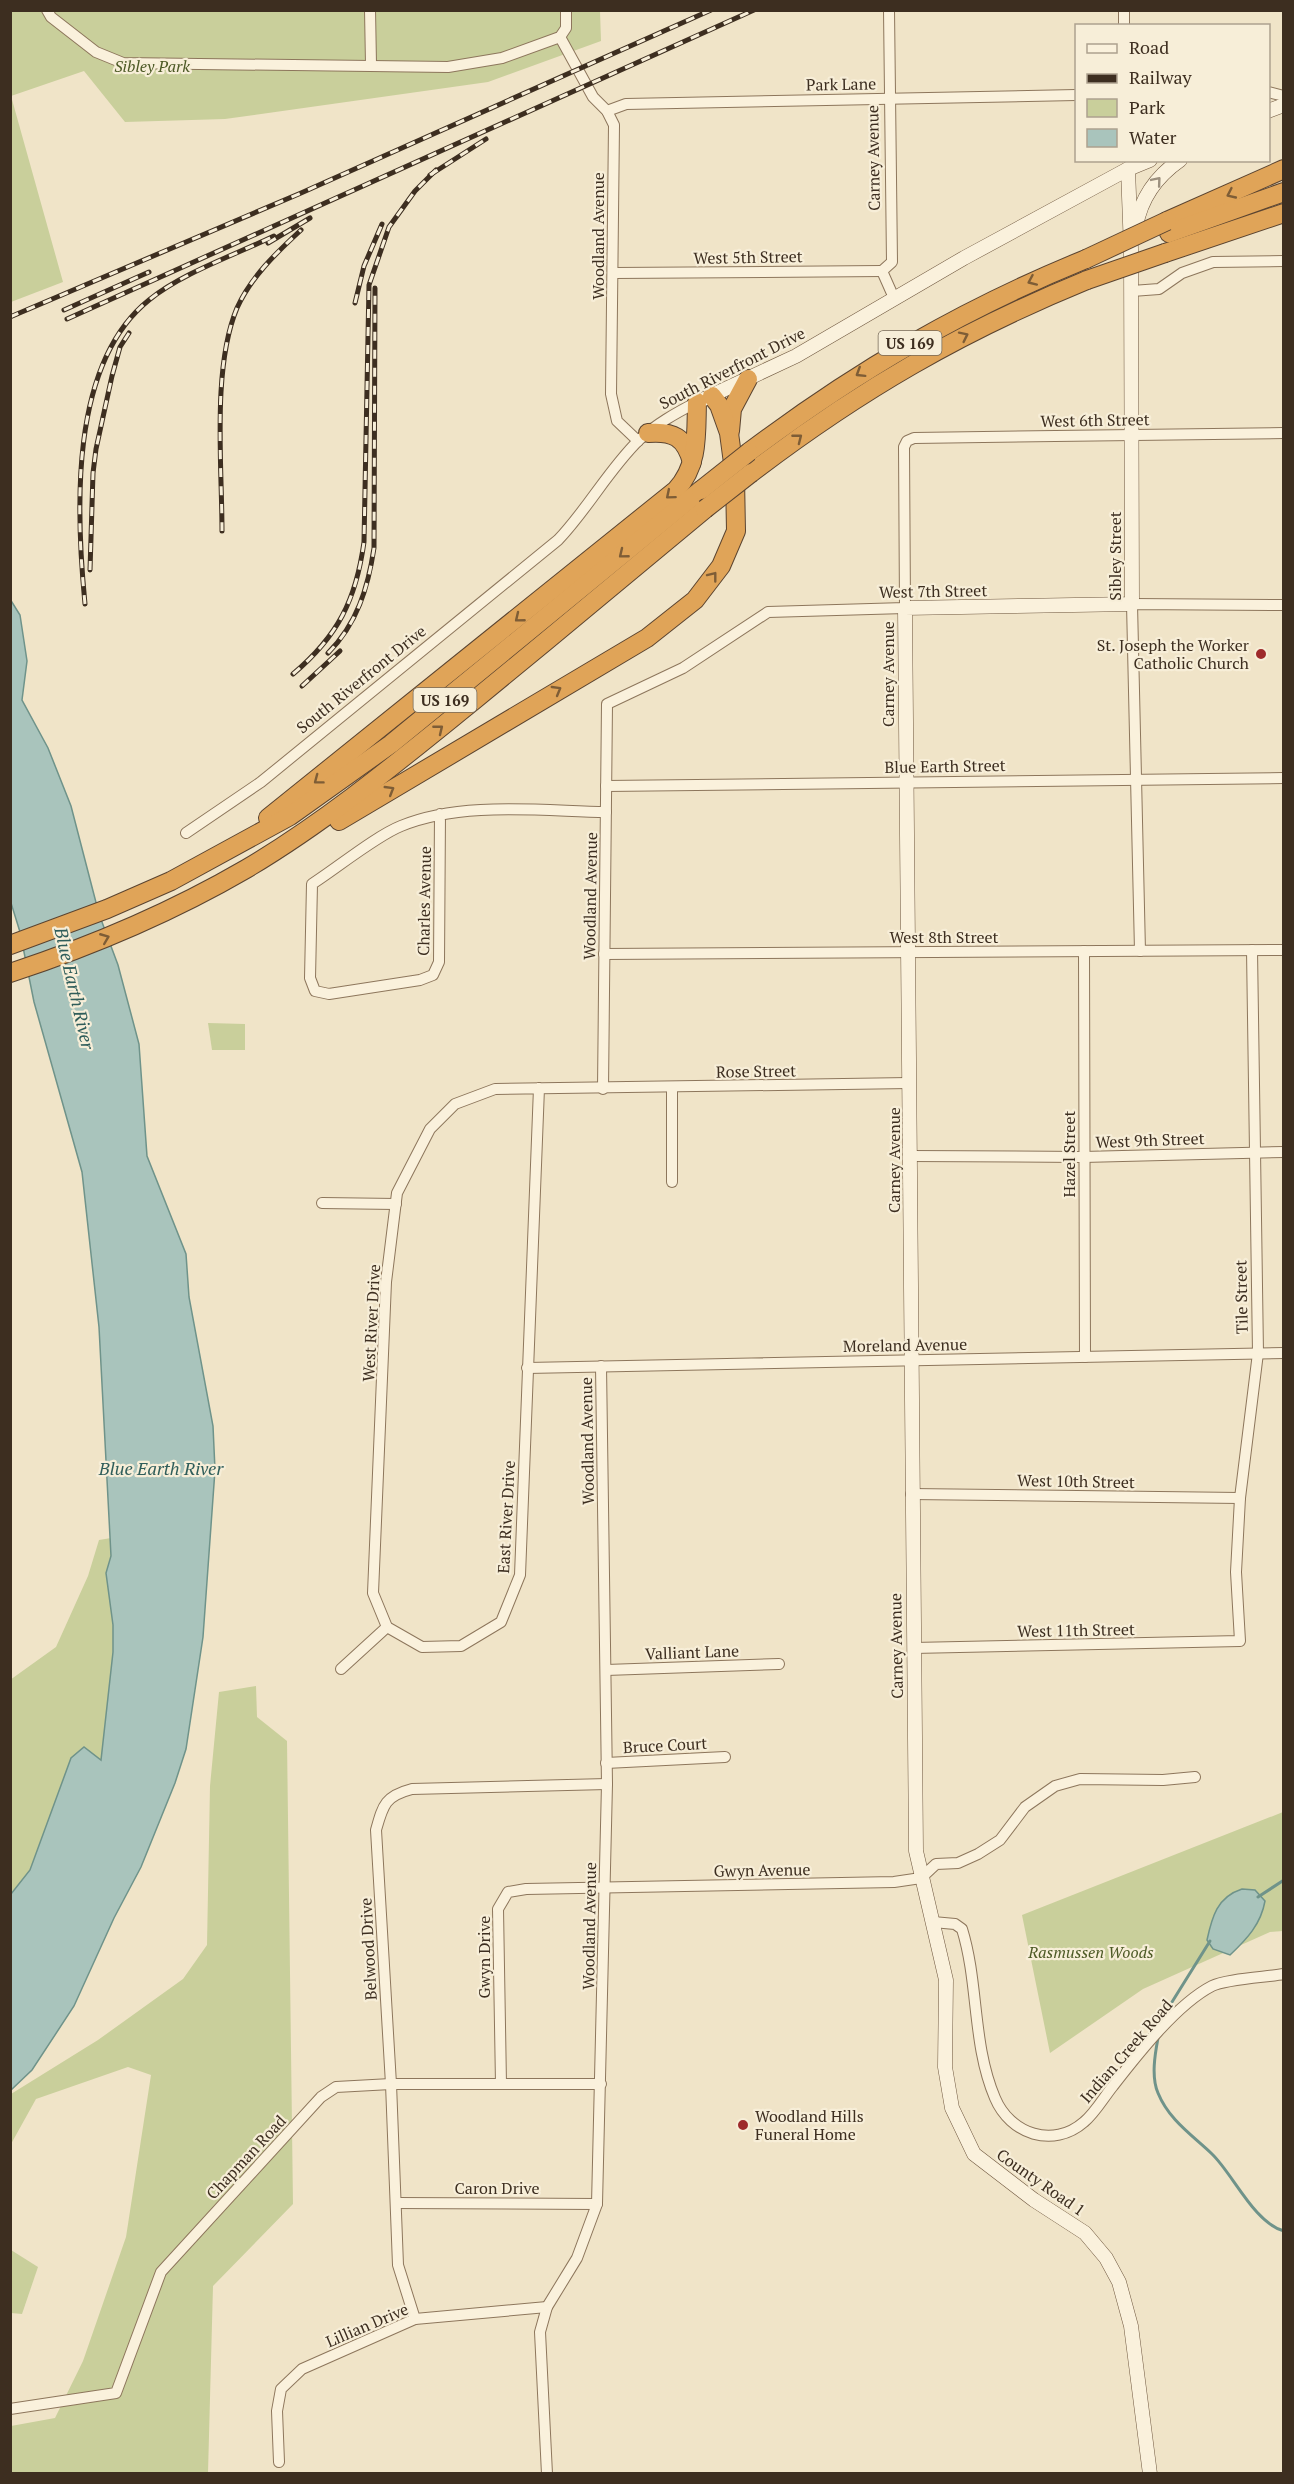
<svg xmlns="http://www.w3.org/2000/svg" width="1294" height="2484" font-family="'PT Serif',serif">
<rect width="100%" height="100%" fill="#f0e4c8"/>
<!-- green -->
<g fill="#c9cf9b">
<path d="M11,11H600L601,41L488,82L225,119L125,122L84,71L11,96L63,282L11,302Z"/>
<path d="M208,1023L245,1024V1050H212Z"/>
<path d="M129,1535L128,1733L10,1939V1680L56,1647L88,1576L99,1540Z"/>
<path d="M256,1686L257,1717L287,1741L293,2204L213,2286L208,2473H11V2426L55,2418L83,2361L126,2237L151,2075L128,2067L36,2099L11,2144V2094L98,2040L183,1979L207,1945L210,1786L219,1692Z"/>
<path d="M1283,1812V1931L1270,1932L1143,1989L1050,2053L1022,1915Z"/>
<path d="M11,2250L38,2267L22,2314L11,2313Z"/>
</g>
<!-- water -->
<g fill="#a9c4bc" stroke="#6f938a" stroke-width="1.5">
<path d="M10,599L20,615L27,661L22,700L48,748L71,806L99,914L118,965L139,1044L147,1156L186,1254L189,1297L213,1426L215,1470L203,1637L186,1749L175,1783L141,1867L114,1918L74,2006L32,2070L11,2090V1894L30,1870L71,1758L84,1747L101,1760L113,1652V1625L106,1573L111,1556L99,1327L82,1172L34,1002L20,932L11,903Z"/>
<path d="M1242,1889L1255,1890L1265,1901C1261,1924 1247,1939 1230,1955L1213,1949L1207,1940C1212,1917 1217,1897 1242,1889Z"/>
</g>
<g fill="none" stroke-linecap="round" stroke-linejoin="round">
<!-- stream -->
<g stroke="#6f938a" stroke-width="3">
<path d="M1258,1897L1284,1880"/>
<path d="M1163,2021L1172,2002L1210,1941"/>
<path d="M1158,2038C1155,2054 1151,2077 1158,2093C1169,2120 1192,2135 1212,2154C1233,2174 1254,2223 1284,2231"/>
</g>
<defs>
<g id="street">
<path d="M47,10L51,17L96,52L123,63L448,67L502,58L560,37L566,28V10"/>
<path d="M370,10L371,64"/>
<path d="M889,10L892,262L882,271L894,298"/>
<path d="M1124,10V26"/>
<path d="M560,37L593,97L607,111L614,125L611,394L617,421L638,441"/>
<path d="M1268,92L1284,96"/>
<path d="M607,111L626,104L1076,95"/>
<path d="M614,273L882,271"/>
<path d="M1132,291L1159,289L1182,273L1213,262L1284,261"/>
<path d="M606,786L1284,778"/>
<path d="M440,814L439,962L433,975L420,980L329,994L315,991L310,978L312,884C337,868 376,836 401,826C461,801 541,811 606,812"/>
<path d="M186,833L261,782L558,540C587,510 609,469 639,440C656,424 676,413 697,402"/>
<path d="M1084,951L1085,1357"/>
<path d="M1140,951L1132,604L1284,605"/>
<path d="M604,954L1284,950"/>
<path d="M539,1088L520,1575L501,1622L461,1646L422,1647L387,1627L373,1593L386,1282L397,1193L430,1129L455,1104L495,1089L909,1083"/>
<path d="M603,1089L607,704L683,668L768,612L905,608L904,447L907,441L914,438L1284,433"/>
<path d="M910,1156L1083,1157L1284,1152"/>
<path d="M672,1182V1088"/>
<path d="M322,1203L396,1204"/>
<path d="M527,1368L1284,1353"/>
<path d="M911,1494L1240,1498"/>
<path d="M913,1648L1240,1641L1236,1572L1240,1498L1258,1353L1252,950"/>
<path d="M341,1669L387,1627"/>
<path d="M606,1670L779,1664"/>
<path d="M606,1763L725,1757"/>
<path d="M933,1922L955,1924L962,1929C979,1984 972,2044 995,2098C1010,2134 1053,2149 1084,2122C1095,2113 1104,2097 1113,2086C1137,2055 1177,2004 1212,1986C1225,1979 1267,1977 1284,1974"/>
<path d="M501,2084L498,1909L508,1892L526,1889L894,1882L921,1878L936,1864L958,1863L978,1854L1000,1840L1025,1807L1055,1786L1080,1779L1163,1780L1195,1777"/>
<path d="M396,2203L597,2204"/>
<path d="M415,2319L398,2265L391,2084L376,1830C383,1805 385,1796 412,1789L607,1784"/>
<path d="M10,2409L116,2393L161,2272L321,2097L336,2087L391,2084H601"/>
<path d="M279,2462L277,2411L281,2389L302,2369L415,2319L547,2307"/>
<path d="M547,2474L540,2332L547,2307L577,2258L597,2204L607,1784L601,1366"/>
</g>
<g id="secondary">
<path d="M1268,111L1284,105"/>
<path d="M1128,169L1131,249L1132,604L905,608L916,1851L946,1980L945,2067L952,2108L974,2154L1034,2200L1085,2233L1106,2258L1119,2282L1131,2326L1150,2474"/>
<path d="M1136,226C1141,198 1157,176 1180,160"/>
<path d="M704,399L796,356L964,258L1128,169L1150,160"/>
</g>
<g id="highway">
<path d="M1167,221L1284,169"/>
<path d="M1169,233L1284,192"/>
<path d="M1165,253L1284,213"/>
<path d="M730,431L732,409L748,379"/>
<path d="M648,433C673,431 685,437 692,462"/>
<path d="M749,452C857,371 961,310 1086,259"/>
<path d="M751,473C860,390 960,332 1087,280"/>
<path d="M268,818L676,490C699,465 696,434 697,402"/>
<path d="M339,821L647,638L695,600L721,566L736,531L735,478L729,433L719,405L712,396"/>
<path d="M10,945L107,909L171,881L290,816L391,744L701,490"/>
<path d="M10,973C92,946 172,912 246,869C327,821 399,761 472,702C550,638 628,573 705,509"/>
</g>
</defs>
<!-- street casing -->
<use href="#street" stroke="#8d765c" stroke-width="12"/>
<!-- secondary casing -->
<use href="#secondary" stroke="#6f573f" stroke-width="15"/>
<!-- highway casing -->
<use href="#highway" stroke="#5b4430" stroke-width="20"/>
<!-- street -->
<use href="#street" stroke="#faf1dc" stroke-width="10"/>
<!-- secondary -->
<use href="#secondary" stroke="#faf1dc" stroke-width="14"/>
<!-- highway -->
<use href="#highway" stroke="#e0a458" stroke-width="18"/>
<defs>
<g id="rail">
<path d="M430,175L486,139"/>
<path d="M268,243L310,218"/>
<path d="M355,303L364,266L382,224"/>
<path d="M64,310L149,272"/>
<path d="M10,317L301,193L711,10"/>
<path d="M67,319L754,10"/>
<path d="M222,531C222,465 212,368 237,308C251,277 276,253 301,230"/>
<path d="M90,570L93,473L96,449L112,376L120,347L129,333"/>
<path d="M85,604C76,512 69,364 149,300C182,273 235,255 274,236"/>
<path d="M328,653C357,624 368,588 374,548L375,288"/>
<path d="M293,674C338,636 356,600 364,542L369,285L389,227L415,191L436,170"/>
<path d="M302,686L340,651"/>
</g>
</defs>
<!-- rail casing -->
<use href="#rail" stroke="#3d2e20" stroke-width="5"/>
<!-- rail -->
<use href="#rail" stroke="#f7eed8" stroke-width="3" stroke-dasharray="9" stroke-linecap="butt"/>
<defs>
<g id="highway-bridge">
<path d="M1086,259L1167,221"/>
<path d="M1087,280L1165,253"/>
<path d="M701,490L749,452"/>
<path d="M705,509L751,473"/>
</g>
</defs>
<!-- highway-bridge casing -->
<use href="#highway-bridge" stroke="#5b4430" stroke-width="20" stroke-linecap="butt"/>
<!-- highway-bridge -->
<use href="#highway-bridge" stroke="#e0a458" stroke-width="18"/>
</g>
<!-- one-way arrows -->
<defs><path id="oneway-chevron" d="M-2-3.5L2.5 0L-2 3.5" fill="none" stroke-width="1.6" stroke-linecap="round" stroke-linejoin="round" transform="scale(1.5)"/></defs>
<use stroke="#9c907e" href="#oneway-chevron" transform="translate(1157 181) rotate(-50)"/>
<g stroke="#7e5d36">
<use href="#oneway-chevron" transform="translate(1231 194) rotate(155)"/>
<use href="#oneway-chevron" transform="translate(1032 281) rotate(156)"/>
<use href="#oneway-chevron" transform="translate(964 336) rotate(-26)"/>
<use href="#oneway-chevron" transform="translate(860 373) rotate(148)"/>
<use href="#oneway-chevron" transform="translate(798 438) rotate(-38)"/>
<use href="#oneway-chevron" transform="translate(670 495) rotate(140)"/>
<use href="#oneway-chevron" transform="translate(623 554) rotate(141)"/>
<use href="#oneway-chevron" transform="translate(713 576) rotate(-52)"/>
<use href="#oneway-chevron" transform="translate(519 618) rotate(141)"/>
<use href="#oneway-chevron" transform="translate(557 690) rotate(-30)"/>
<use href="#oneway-chevron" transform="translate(439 729) rotate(-39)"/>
<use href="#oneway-chevron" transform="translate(318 780) rotate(143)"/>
<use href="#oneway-chevron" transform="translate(390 790) rotate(-31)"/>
<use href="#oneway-chevron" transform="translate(105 938) rotate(-22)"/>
</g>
<!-- markers -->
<g fill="#9e2a2b" stroke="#f7eed8" stroke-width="2">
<circle cx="1261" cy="654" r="6"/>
<circle cx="743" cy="2125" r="6"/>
</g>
<g text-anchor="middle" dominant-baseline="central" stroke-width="4.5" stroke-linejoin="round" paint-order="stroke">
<!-- shield labels -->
<g fill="#f7eed8" stroke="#756857" stroke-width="1.5">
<rect x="878.5" y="331" width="63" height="24" rx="4.5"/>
<rect x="413.5" y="688" width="63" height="24" rx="4.5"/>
</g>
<g font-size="15" font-weight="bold" fill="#3d2e20">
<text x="910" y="343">US 169</text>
<text x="445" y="700">US 169</text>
</g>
<!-- park labels -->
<g font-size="16" font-style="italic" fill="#4d5a26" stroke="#f7eed8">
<text x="152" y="66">Sibley Park</text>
<text x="1091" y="1952">Rasmussen Woods</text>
</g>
<!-- street labels -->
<g font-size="16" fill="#3d2e20" stroke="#f7eed8">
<text transform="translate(841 84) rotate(-1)">Park Lane</text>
<text transform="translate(873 158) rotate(-91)">Carney Avenue</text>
<text transform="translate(598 236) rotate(-90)">Woodland Avenue</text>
<text transform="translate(748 257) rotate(-1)">West 5th Street</text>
<text transform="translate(732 368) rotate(-27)">South Riverfront Drive</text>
<text transform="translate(1095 420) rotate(-1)">West 6th Street</text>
<text transform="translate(1115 556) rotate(-90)">Sibley Street</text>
<text transform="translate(933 591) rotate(-1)">West 7th Street</text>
<text transform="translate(888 674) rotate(-90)">Carney Avenue</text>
<text transform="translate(361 679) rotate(-39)">South Riverfront Drive</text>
<text transform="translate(945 766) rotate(-1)">Blue Earth Street</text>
<text transform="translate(590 896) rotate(-89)">Woodland Avenue</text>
<text transform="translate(424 901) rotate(-89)">Charles Avenue</text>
<text x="944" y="937">West 8th Street</text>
<text transform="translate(756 1071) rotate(-1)">Rose Street</text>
<text transform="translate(1150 1140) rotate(-2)">West 9th Street</text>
<text transform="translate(1069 1154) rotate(-90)">Hazel Street</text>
<text transform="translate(894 1160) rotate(-90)">Carney Avenue</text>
<text transform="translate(1241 1297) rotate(-91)">Tile Street</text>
<text transform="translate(371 1323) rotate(-87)">West River Drive</text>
<text transform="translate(905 1345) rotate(-1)">Moreland Avenue</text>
<text transform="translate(587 1441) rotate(-91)">Woodland Avenue</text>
<text transform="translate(1076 1481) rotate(1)">West 10th Street</text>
<text transform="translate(506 1517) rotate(-87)">East River Drive</text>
<text transform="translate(1076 1630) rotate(-1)">West 11th Street</text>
<text transform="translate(896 1646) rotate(-91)">Carney Avenue</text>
<text transform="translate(692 1652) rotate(-2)">Valliant Lane</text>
<text transform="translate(665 1745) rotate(-3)">Bruce Court</text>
<text transform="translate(762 1870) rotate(-1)">Gwyn Avenue</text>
<text transform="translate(589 1926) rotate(-89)">Woodland Avenue</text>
<text transform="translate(368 1949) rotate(-93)">Belwood Drive</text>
<text transform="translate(484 1957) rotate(-90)">Gwyn Drive</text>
<text transform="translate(1126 2051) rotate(-49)">Indian Creek Road</text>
<text transform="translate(246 2157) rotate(-47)">Chapman Road</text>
<text transform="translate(1041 2182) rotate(35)">County Road 1</text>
<text x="497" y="2188">Caron Drive</text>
<text transform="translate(367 2325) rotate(-23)">Lillian Drive</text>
</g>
<!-- poi labels -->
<g font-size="16" fill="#3d2e20" stroke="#f7eed8" text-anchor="end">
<text x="1249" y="645">St. Joseph the Worker<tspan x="1249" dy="18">Catholic Church</tspan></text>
<text x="755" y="2116" text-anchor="start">Woodland Hills<tspan x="755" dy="18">Funeral Home</tspan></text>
</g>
<!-- water labels -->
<g font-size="18" font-style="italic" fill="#2f5d5a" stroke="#f7eed8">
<text transform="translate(75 988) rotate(77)">Blue Earth River</text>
<text x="161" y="1468">Blue Earth River</text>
</g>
</g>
<!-- border -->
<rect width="1294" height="2484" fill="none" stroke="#3d2e20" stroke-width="24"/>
<!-- legend -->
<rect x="1075" y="24" width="195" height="138" fill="#f7eed8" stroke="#ada18e" stroke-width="1.5"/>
<rect x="1087" y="44" width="30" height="9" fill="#faf1dc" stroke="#ada18e" stroke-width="1.5"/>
<text x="1129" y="54" font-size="18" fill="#3d2e20">Road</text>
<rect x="1087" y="74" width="30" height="9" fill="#3d2e20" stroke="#ada18e" stroke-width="1.5"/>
<text x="1129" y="84" font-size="18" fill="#3d2e20">Railway</text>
<rect x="1087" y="99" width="30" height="18" fill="#c9cf9b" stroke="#ada18e" stroke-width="1.5"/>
<text x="1129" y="114" font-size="18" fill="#3d2e20">Park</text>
<rect x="1087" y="129" width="30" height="18" fill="#a9c4bc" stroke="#ada18e" stroke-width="1.5"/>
<text x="1129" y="144" font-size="18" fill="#3d2e20">Water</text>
</svg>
